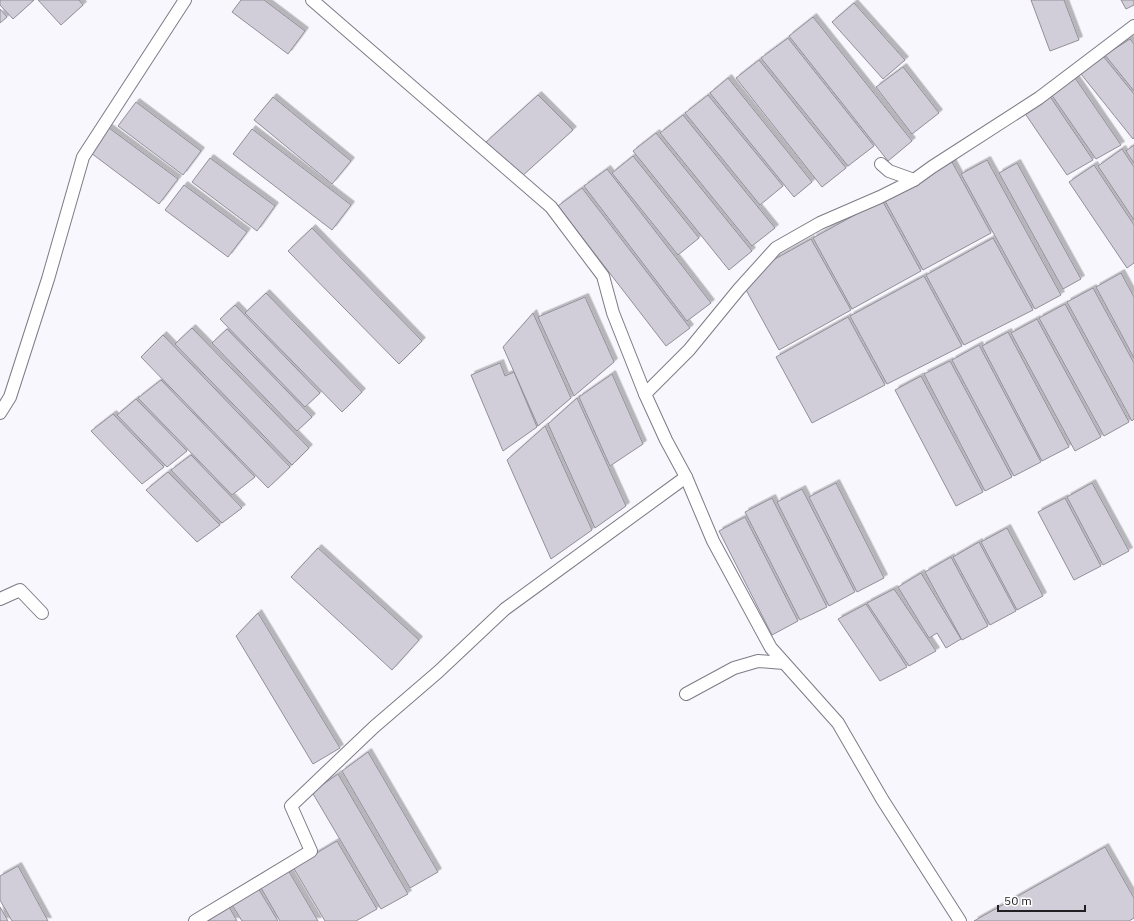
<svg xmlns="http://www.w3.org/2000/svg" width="1134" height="921" font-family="'IBM Plex Sans',sans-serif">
<defs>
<filter id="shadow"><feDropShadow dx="3.5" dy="-3.5" stdDeviation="0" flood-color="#0004"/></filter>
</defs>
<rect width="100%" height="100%" fill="#f8f7fd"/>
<!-- building -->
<g fill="#d1ced9" stroke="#918f99" filter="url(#shadow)">
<path d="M0,0H34L13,19L0,5Z"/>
<path d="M38,0H79L83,5L61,25Z"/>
<path d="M241,0H264L305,31L288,54L232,12Z"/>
<path d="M1031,0H1064L1079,40L1050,51Z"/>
<path d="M1121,0H1134V5L1126,9Z"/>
<path d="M854,3L905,60L883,79L832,22Z"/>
<path d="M0,9L7,17L0,23Z"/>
<path d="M813,17L912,141L888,161L789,36Z"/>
<path d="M788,38L874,146L848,166L761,58Z"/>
<path d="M1130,39L1134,44V91L1105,55Z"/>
<path d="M1103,56L1134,94V138L1133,139L1081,74Z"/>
<path d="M759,60L846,168L822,187L736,78Z"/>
<path d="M903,67L939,113L912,134L876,87Z"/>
<path d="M728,78L812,182L794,197L710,93Z"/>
<path d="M1075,78L1121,145L1096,159L1051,94Z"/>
<path d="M538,95L573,130L521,177L486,142Z"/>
<path d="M708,95L783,186L760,205L685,113Z"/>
<path d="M1049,95L1093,160L1067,175L1024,112Z"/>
<path d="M273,97L351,161L332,184L254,120Z"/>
<path d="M136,102L201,151L183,175L118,126Z"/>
<path d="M683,115L775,228L752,246L660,133Z"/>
<path d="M109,128L178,179L159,204L91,153Z"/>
<path d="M252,129L351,205L332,230L233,154Z"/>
<path d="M656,133L752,251L729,270L633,151Z"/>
<path d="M1134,145V163L1126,151Z"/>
<path d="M1122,149L1134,167V220L1098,166Z"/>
<path d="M633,156L699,238L678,255L612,173Z"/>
<path d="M210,158L275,206L257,231L192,182Z"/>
<path d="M987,160L1061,295L1035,309L961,174Z"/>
<path d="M952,162L991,233L923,270L884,199Z"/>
<path d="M1017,163L1081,279L1063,289L999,173Z"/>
<path d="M1094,165L1134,225V263L1127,268L1069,182Z"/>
<path d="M607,169L711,303L687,321L584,186Z"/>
<path d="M184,185L247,232L228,257L165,210Z"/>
<path d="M582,188L690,328L666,346L558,206Z"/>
<path d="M882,200L921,271L852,309L813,238Z"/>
<path d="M312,228L422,341L399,364L288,251Z"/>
<path d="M993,238L1033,310L964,345L926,275Z"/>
<path d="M811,239L851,310L779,350L745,288L775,259Z"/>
<path d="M1121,273L1134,297V358L1096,287Z"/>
<path d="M924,276L962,346L887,384L850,316Z"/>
<path d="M1093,288L1134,363V419L1132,421L1067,302Z"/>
<path d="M266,293L362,392L342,412L245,313Z"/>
<path d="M585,297L614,362L574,396L538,317Z"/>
<path d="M1065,304L1129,422L1104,436L1039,318Z"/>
<path d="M235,305L320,393L305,407L220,319Z"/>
<path d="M533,313L571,398L538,426L503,347Z"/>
<path d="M848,317L885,385L812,423L776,357Z"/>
<path d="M1037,319L1101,437L1075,451L1011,333Z"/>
<path d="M192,328L309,448L292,465L175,344Z"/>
<path d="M227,329L312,417L297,431L212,343Z"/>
<path d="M1008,332L1069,447L1042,461L982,346Z"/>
<path d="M163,335L290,467L268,488L141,357Z"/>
<path d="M979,345L1041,462L1014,476L952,360Z"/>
<path d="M950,361L1012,477L985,491L924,374Z"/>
<path d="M500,363L505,376L514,372L537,427L503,451L471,375Z"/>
<path d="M612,374L643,444L610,466L579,397Z"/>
<path d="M921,376L983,492L956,506L895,390Z"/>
<path d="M161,380L255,477L232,495L138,398Z"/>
<path d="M577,398L626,506L595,528L548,424Z"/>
<path d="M136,399L187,451L167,467L117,415Z"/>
<path d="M113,414L164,467L142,484L91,431Z"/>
<path d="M545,426L592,530L551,559L507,460Z"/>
<path d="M191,455L242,508L222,523L171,470Z"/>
<path d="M168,472L220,525L197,542L146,490Z"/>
<path d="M836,483L884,578L857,592L809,497Z"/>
<path d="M1092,483L1129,551L1103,565L1067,497Z"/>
<path d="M802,489L855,592L829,606L777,502Z"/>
<path d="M772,498L827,607L800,620L745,512Z"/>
<path d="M1065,498L1101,566L1074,580L1038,512Z"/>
<path d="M745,517L798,621L772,635L719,531Z"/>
<path d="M1007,528L1043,596L1017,610L981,542Z"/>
<path d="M979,542L1016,611L990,625L953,557Z"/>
<path d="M318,548L419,640L392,670L291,577Z"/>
<path d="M951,557L988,626L962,640L925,572Z"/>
<path d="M921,573L961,639L946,648L937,633L929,638L898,587Z"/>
<path d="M894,589L936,651L909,666L867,603Z"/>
<path d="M866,604L907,667L880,681L838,619Z"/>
<path d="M258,613L340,748L313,764L236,636Z"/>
<path d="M368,752L438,872L410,888L342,771Z"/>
<path d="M338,774L408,894L381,909L312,792Z"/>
<path d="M337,841L377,909L356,921H325L293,867Z"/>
<path d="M1105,847L1134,898V918L1129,921H974Z"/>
<path d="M18,866L48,921H12L0,900V876Z"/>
<path d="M288,870L318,921H280L260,886Z"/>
<path d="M258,888L278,921H242L231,903Z"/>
<path d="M228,905L237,921H203Z"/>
<path d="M0,907L8,921H0Z"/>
</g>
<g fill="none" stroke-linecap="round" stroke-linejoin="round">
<defs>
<g id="minor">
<path d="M312,0L551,207L603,276L613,313L645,394"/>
<path d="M881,164L889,171L914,180L880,197L820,223L776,248L739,289L689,350L645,394L666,440L686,477L713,541L771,648L838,723L882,799L960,921"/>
<path d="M914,180L932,167L1039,98L1134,26"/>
<path d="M0,413L10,397L48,279L83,157L185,0"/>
<path d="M0,599L20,590L42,613"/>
<path d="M686,694L734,668L758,661L784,663"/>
<path d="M195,921L311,851L291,806L374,727L438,672L505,609L686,477"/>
</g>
</defs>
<!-- minor casing -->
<use href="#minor" stroke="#7e7b85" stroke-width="14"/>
<!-- minor -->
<use href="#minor" stroke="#fff" stroke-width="12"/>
</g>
<!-- scale -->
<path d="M998 905v6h87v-6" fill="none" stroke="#201f23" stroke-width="2"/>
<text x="1004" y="905" font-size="12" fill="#201f23" stroke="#ffffff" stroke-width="3" paint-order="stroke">50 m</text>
</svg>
